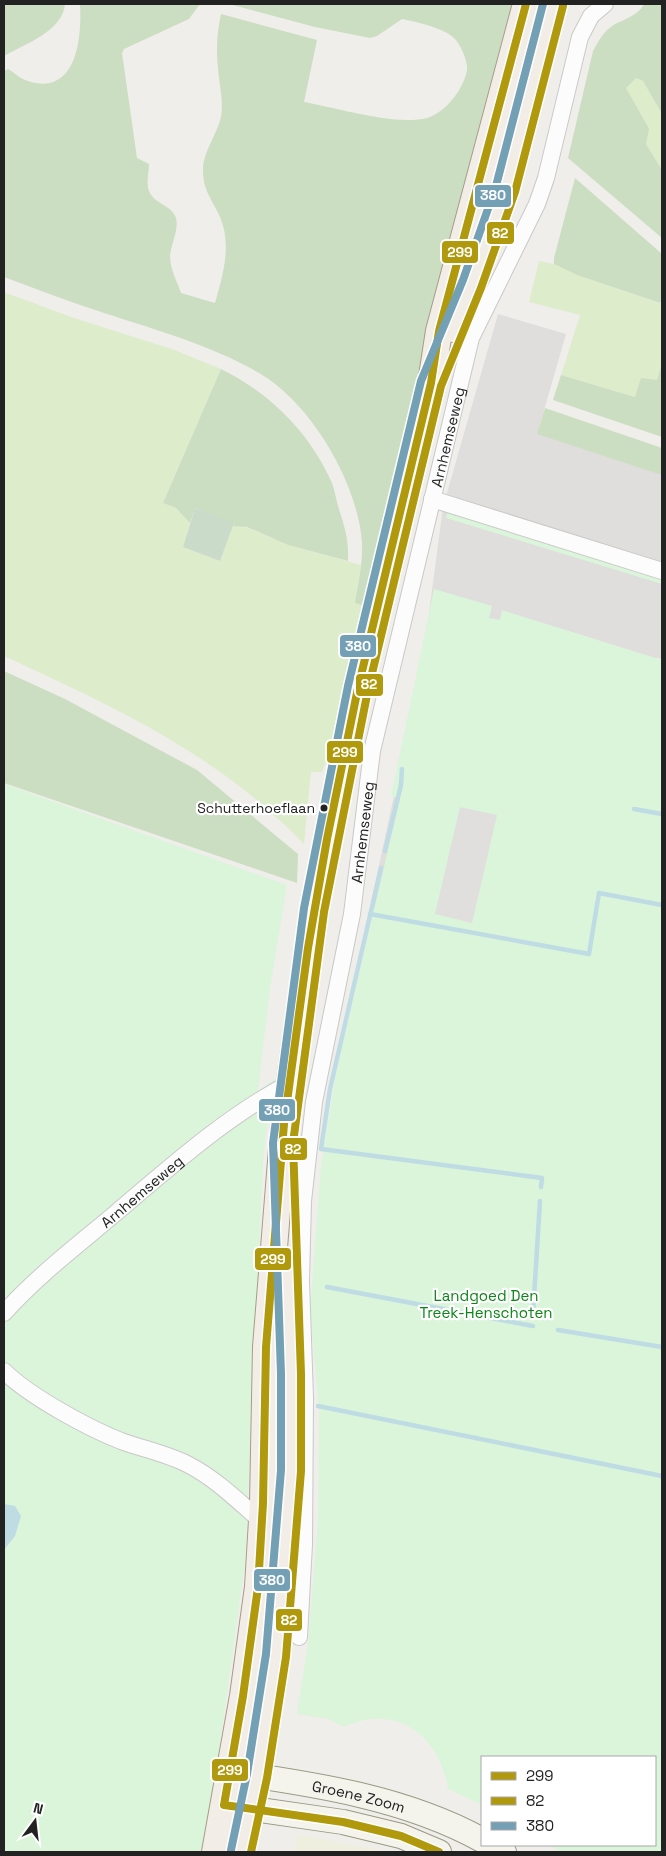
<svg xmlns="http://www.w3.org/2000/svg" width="666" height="1856" font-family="'Space Grotesk',sans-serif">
<rect width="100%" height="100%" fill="#f0eeeb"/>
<!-- residential -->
<path fill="#dfdedc" d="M498,314L566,334L539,428L662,467V659L657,658L590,950L370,907L422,666L443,507Z"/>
<!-- farmland -->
<path fill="#efefdf" d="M296,1834L390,1852H391H295Z"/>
<!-- grass -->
<g fill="#ddeccb">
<path d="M636,78L643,81L662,114V170L646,144L626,87Z"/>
<path d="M539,261L554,264L577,275L662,304V363L657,380L635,397L561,375L580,315L529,302Z"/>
<path d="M4,292L74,318L172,349L221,369L163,503L176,508L190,523L183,547L220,561L233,526L241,525L288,545L361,565L355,603L371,608L347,702L322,772H311L304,844C216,753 116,708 4,656Z"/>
</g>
<!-- forest -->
<g fill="#cbdec1">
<path d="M4,4H65C63,31 25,44 4,56Z"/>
<path d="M80,4H200L189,19L124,49L122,53L137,158L149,164C149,172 146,183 149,191C154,204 172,205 176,218C179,230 171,244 170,256C170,269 177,281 181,293L215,303C223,275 232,245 220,217C213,201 203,191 203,171C202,153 217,135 221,117C224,101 219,84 218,68C216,50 217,32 221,14L317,40L304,102C338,108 395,126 427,118C445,113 464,89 467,70C468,61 461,46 455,39C445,28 416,22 402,19L377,36L370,38L315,27L229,4H511V24L371,608L355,603C358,583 363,563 362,543C358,483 311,403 259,373C211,345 156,330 104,313C70,302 37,289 4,277V71L8,69C15,73 20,79 28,81C77,97 82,37 80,4Z"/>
<path d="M644,4H662V114L643,81L636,78L626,88L649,129L646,144L662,170V238L568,158L593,51C598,42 603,32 612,26C623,19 637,17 644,4Z"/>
<path d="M575,178L662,254V299L660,303L577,275L554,264V258Z"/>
<path d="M662,363V437L553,400L561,375L635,397L641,378L657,380Z"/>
<path d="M221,369C270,393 310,433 332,483C335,491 336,500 339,509C345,528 349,541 348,561L288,545L247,527L233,526L234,524L195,508L190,523L176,508L163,503Z"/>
<path d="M545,408L662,448V475L537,434Z"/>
<path d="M4,671L65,699L197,770L298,854L297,883L4,783Z"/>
</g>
<!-- cemetery -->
<path fill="#cadbca" d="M195,508L234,523L220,561L183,547Z"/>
<!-- park -->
<g fill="#daf5da">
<path d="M451,497L662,564V584L446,518Z"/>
<path d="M434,589L492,606L489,618L500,620L502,610L662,660V1852H561L549,1845H655V1757H482V1805L448,1789C440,1736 396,1702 344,1727L329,1719L297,1714L308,1643L318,1520L319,1410L310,1310L321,1165L335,1078L400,798L391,796Z"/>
<path d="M4,784L287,885L270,988L258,1091L276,1078L266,1132L263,1164L245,1563L205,1852H4Z"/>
</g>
<!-- parking -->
<path fill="#e0dfde" d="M460,807L497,815L472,923L435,914Z"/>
<!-- water -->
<path fill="#bfdbe3" d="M4,1504L15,1506L21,1516L15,1536L4,1550Z"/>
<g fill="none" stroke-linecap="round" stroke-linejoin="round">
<!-- stream -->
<g stroke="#bfdbe3" stroke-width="4.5">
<path d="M634,809L662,814"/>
<path d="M385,851L401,785L402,769"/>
<path d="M381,868L330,1089L321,1149L542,1178L541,1187"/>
<path d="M370,914L589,954L599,893L662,905"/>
<path d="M327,1287L533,1326"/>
<path d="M533,1313L540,1201"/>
<path d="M558,1330L662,1347"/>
<path d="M318,1406L662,1476"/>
</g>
<defs>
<g id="street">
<path d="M432,499L662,571"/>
<path id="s1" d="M4,1313C37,1276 78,1245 117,1212C171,1166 227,1116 290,1083"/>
<path d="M4,1371C29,1396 88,1428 121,1441C143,1449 168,1454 189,1465C216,1479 239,1502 261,1521"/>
<path id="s2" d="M299,1637L304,1544L305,1398L301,1281L303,1201L314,1102L352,914L372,751L471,338L537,204L546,178L580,37L591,16L605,4"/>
</g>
<g id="secondary">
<path id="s3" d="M229,1772C314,1784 406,1798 482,1840"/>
<path d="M232,1806L343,1822L401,1836L439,1852"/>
<path d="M490,1845L504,1852"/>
</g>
<g id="primary">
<path d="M454,329L506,189L553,4"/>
<path d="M215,1852L243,1696L258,1587L263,1503L266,1347L284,1124L308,948L327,839L358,688L431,383L439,331L526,4"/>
<path d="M241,1852C269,1728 286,1597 291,1470C294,1402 290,1334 287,1266"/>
</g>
</defs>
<!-- street casing -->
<use href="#street" stroke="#c9c8c7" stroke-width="18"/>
<!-- secondary casing -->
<use href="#secondary" stroke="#999a82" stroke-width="26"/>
<!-- primary casing -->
<use href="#primary" stroke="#a79c86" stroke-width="28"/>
<!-- street -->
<use href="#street" stroke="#fdfcfc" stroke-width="16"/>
<!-- secondary -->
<use href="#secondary" stroke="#f4f4ed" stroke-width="24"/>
<!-- primary -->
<use href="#primary" stroke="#f3ede7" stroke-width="26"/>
<defs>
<path id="bus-1" d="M439,1852L401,1836L343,1822L224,1805L243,1696L258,1587L263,1503L266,1347L284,1124L308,948L327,839L358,688L431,383L439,331L526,4"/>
<path id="bus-2" d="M251,1852L267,1778L286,1657L301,1471V1374L293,1143L324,912L368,690L441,386L481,288L515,192L563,6"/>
<path id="bus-3" d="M231,1850L247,1774L266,1654L281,1470V1374L273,1143L304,908L348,686L421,381L463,280L496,186L543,4"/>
</defs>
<!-- bus-1 casing -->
<use href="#bus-1" stroke="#fff" stroke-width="11"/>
<!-- bus-2 casing -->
<use href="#bus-2" stroke="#fff" stroke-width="11"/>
<!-- bus-3 casing -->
<use href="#bus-3" stroke="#fff" stroke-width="11"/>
<!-- bus-1 -->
<use href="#bus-1" stroke="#b0990c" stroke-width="8"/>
<!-- bus-2 -->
<use href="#bus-2" stroke="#b0990c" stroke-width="8"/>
<!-- bus-3 -->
<use href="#bus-3" stroke="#74a0b6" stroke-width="8"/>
</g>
<!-- markers -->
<circle fill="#222" stroke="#fff" stroke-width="2" cx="324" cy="808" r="4.5"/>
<g text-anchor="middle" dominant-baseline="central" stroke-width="4.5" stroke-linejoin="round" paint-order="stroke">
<!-- bus labels -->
<g font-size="14" fill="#222" stroke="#fff" text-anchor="end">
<text x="315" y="808">Schutterhoeflaan</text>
</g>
<!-- street labels -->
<g font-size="15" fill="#222" stroke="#fff">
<text stroke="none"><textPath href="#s2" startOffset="1215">Arnhemseweg</textPath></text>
<text stroke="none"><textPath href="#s2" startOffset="810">Arnhemseweg</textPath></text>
<text stroke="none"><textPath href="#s1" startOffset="184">Arnhemseweg</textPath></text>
<text stroke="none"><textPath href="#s3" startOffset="132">Groene Zoom</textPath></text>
</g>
<!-- park labels -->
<g font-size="15" fill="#0c8416" stroke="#fff">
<text x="486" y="1295">Landgoed Den<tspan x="486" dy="17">Treek-Henschoten</tspan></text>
</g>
</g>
<g stroke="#fff" stroke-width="2">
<rect x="474" y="184" width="38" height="24" rx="5" fill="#74a0b6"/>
<rect x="486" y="221" width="29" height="24" rx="5" fill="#b0990c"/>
<rect x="441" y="240" width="38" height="24" rx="5" fill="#b0990c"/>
<rect x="339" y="634" width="38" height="24" rx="5" fill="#74a0b6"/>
<rect x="355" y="673" width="29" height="24" rx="5" fill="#b0990c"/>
<rect x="326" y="740" width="38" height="24" rx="5" fill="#b0990c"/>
<rect x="258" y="1098" width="38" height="24" rx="5" fill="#74a0b6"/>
<rect x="279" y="1137" width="29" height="24" rx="5" fill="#b0990c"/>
<rect x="254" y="1247" width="38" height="24" rx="5" fill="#b0990c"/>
<rect x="253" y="1568" width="38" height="24" rx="5" fill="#74a0b6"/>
<rect x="275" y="1608" width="28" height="24" rx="5" fill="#b0990c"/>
<rect x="211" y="1758" width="38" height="24" rx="5" fill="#b0990c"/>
</g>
<g font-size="14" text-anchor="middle" font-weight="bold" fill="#fff">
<text x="493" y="200">380</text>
<text x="500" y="238">82</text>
<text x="460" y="257">299</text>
<text x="358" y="651">380</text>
<text x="369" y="689">82</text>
<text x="345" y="757">299</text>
<text x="277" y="1115">380</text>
<text x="293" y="1154">82</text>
<text x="273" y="1264">299</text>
<text x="272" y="1585">380</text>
<text x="289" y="1625">82</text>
<text x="230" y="1775">299</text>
</g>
<!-- border -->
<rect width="666" height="1856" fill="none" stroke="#222222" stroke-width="10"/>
<!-- legend -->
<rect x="481" y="1756" width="175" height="90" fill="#ffffff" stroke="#a7a7a7"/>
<rect x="491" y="1772" width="25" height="8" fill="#b0990c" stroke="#a7a7a7"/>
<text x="526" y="1781" font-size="15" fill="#222222">299</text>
<rect x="491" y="1797" width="25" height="8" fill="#b0990c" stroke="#a7a7a7"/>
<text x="526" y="1806" font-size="15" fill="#222222">82</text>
<rect x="491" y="1822" width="25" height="8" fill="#74a0b6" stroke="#a7a7a7"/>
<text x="526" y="1831" font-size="15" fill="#222222">380</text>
<!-- north arrow -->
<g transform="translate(35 1821) rotate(15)" stroke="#ffffff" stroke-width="4" paint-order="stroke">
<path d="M0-4L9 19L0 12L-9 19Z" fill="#222222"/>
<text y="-8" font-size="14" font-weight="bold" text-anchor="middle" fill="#222222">N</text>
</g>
</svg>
